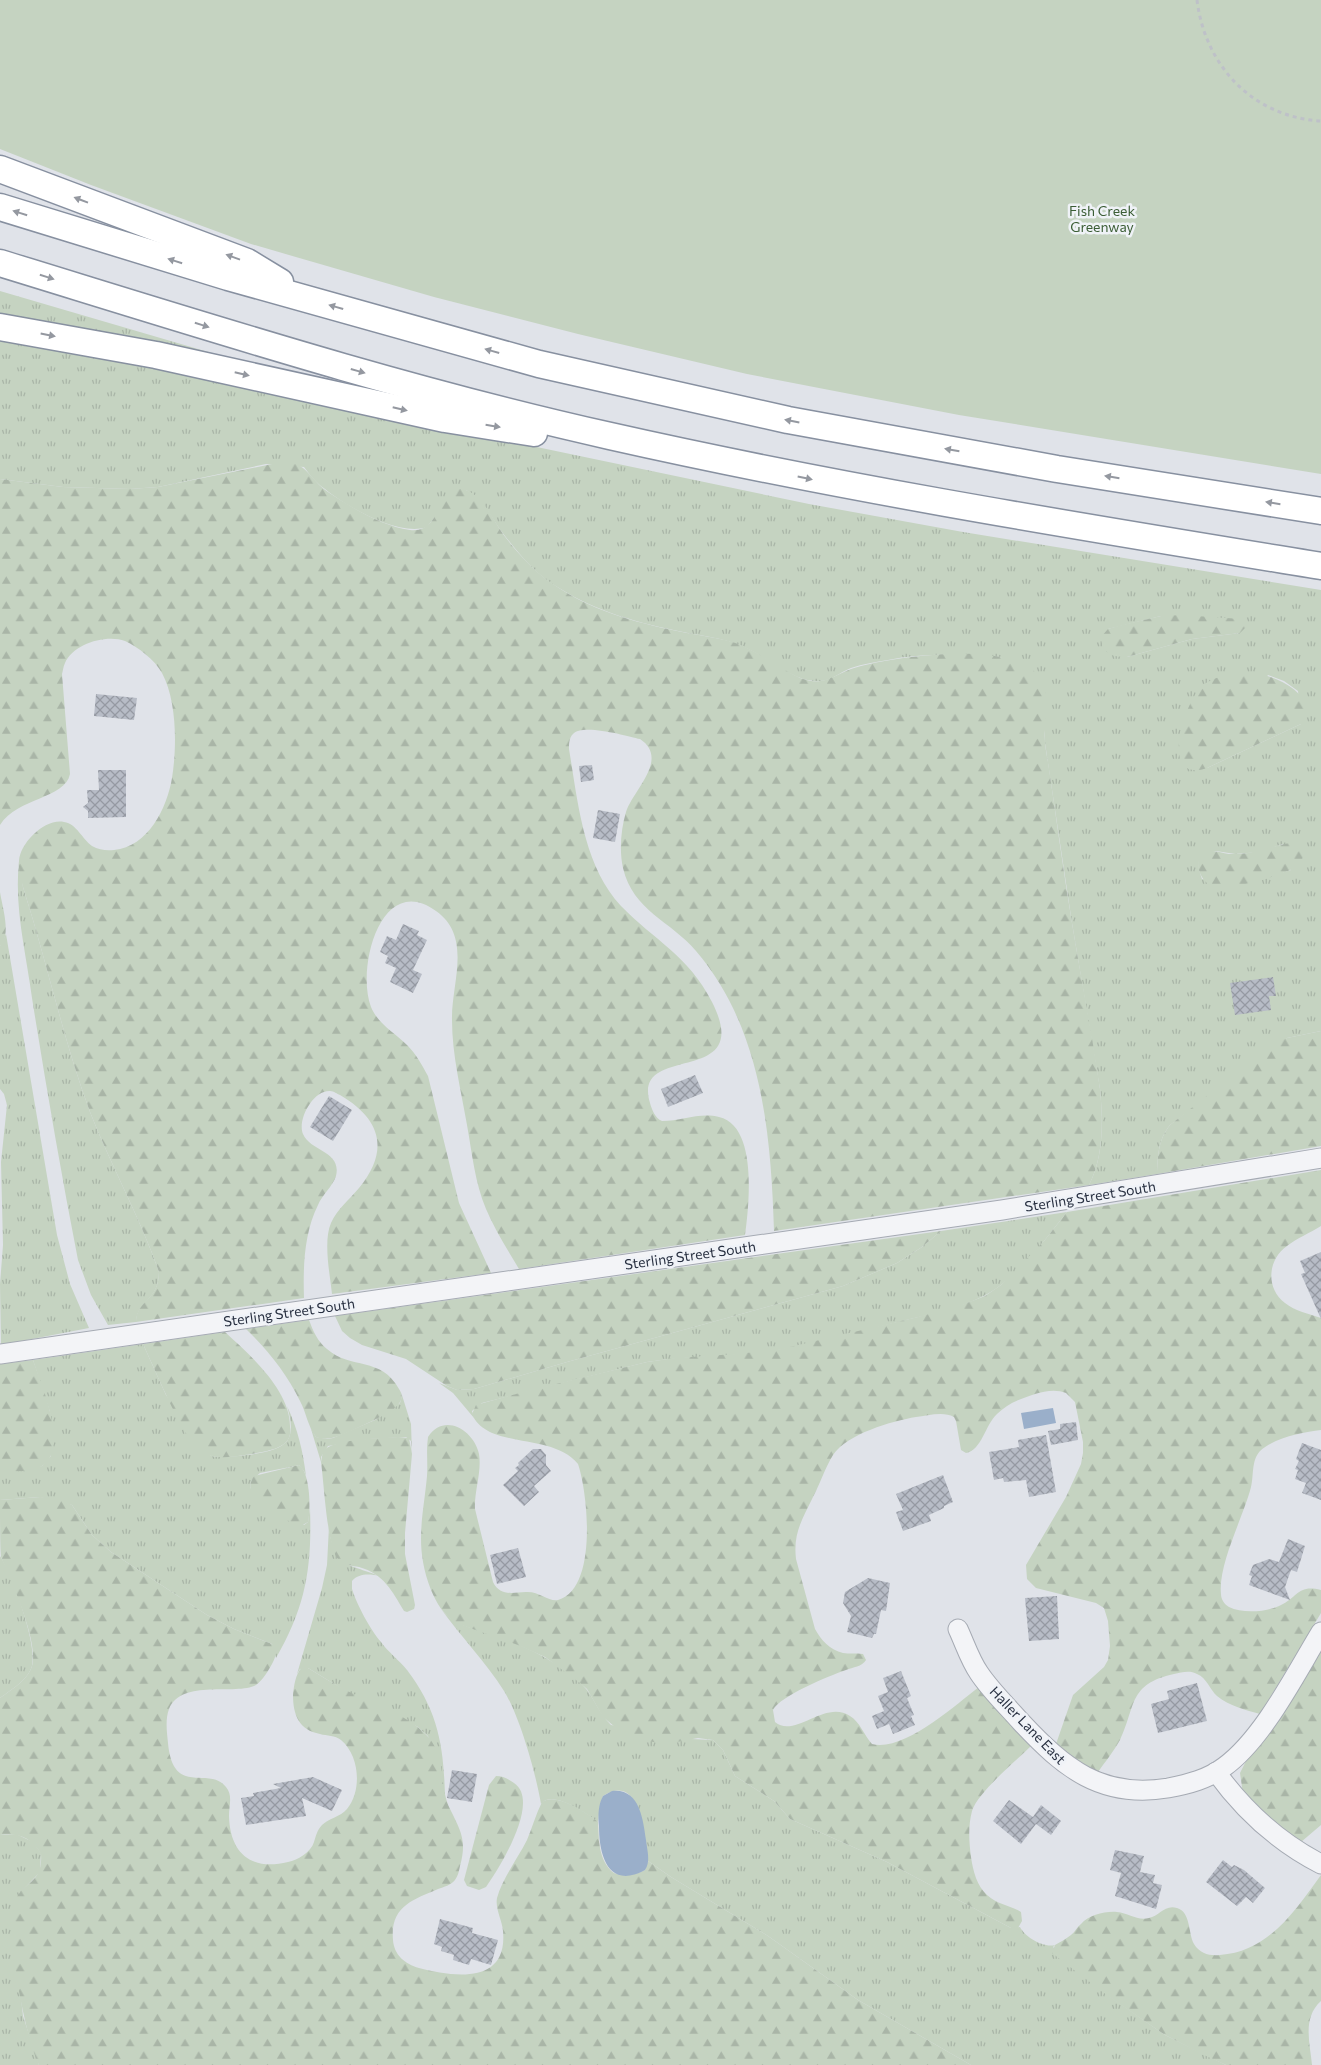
<svg xmlns="http://www.w3.org/2000/svg" width="1321" height="2065" font-family="Commissioner,sans-serif">
<defs>
<pattern id="grass-tufts" width="24" height="20" patternUnits="userSpaceOnUse" patternTransform="scale(1.25)"><rect width="24" height="20" fill="#c5d3c1"/><path d="M3 7l-1-3M5 7V3M7 7l1-3M15 17l-1-3M17 17v-4M19 17l1-3" fill="none" stroke="#a9b5a7"/></pattern>
<pattern id="forest-firs" width="22" height="20" patternUnits="userSpaceOnUse" patternTransform="scale(1.25)"><rect width="22" height="20" fill="#c5d3c1"/><path d="M5 1l3.5 6h-7zM16 11l3.5 6h-7z" fill="#a9b5a7"/></pattern>
<pattern id="building-cross-hatch" width="8" height="8" patternUnits="userSpaceOnUse" patternTransform="scale(1.25)"><rect width="8" height="8" fill="#b7bcc6"/><path d="M0 0l8 8M0 8l8-8" fill="none" stroke="#9599a2"/></pattern>
</defs>
<rect width="100%" height="100%" fill="#e0e3e9"/>
<!-- grass -->
<g fill="url(#grass-tufts)" fill-rule="evenodd">
<path d="M0,291L215,354L213,360L0,320Z"/>
<path d="M0,335L809,504L963,532L1321,590V1031L1287,1038L1170,1125C1158,1140 1158,1155 1157,1174L1089,1185C1104,1156 1103,1120 1100,1089L1072,923L1045,743V729L1001,657C963,655 925,652 888,660C876,662 863,664 851,668C838,673 831,682 816,681C792,681 764,655 742,646C723,638 702,636 683,632C639,623 597,612 559,588C537,576 520,555 505,536C492,520 485,500 466,490L438,513L427,527C399,537 347,507 325,489C316,483 310,475 304,467L266,464L158,487L130,489L63,487L0,479ZM1161,616L1240,633L1192,639L1127,657L1108,629ZM1268,675L1284,681L1298,691L1301,724L1207,768ZM1283,844L1291,870L1251,882L1202,879C1199,870 1196,863 1202,855L1216,851L1235,854L1260,852Z"/>
<path d="M19,862L23,887C47,962 63,1039 90,1112C111,1166 140,1217 159,1272C159,1301 137,1300 136,1322L108,1325L91,1295L78,1260C61,1173 46,1086 32,998C26,953 14,907 19,862Z"/>
<path d="M6,934L57,1235L70,1284L89,1328L1,1345L0,1284L3,1245L1,1162L7,1105L4,1094L0,1089V946Z"/>
<path d="M1067,1212C1047,1237 1027,1265 1001,1285C974,1306 935,1313 902,1321C856,1332 810,1346 764,1352C725,1357 686,1356 647,1362L482,1403L472,1411L474,1418L453,1393L439,1383L457,1390L474,1389L567,1362L843,1286L897,1263L922,1247L941,1231Z"/>
<path d="M143,1344L166,1395L211,1456C227,1458 277,1455 287,1441C294,1431 290,1417 287,1406C298,1430 303,1451 306,1476L304,1471L299,1465L295,1466L260,1473L251,1481L250,1488L304,1525L308,1522L310,1508C312,1567 306,1606 276,1658L272,1644L234,1629L207,1615L111,1552L92,1535L72,1505L40,1497L0,1500V1471L42,1466L51,1456L50,1412L33,1360Z"/>
<path d="M401,1392L411,1424L412,1454L411,1441L406,1437L370,1439L328,1446L321,1457V1462L311,1429L316,1437L327,1439L333,1438L375,1420L400,1403L402,1396Z"/>
<path d="M329,1526C330,1543 335,1554 349,1565C352,1567 373,1573 379,1576C370,1574 359,1573 352,1581V1589C357,1605 370,1629 381,1642C388,1652 399,1660 407,1670C439,1712 444,1748 445,1799L428,1736L418,1727L344,1690L308,1668L300,1669L297,1674L322,1588L327,1565Z"/>
<path d="M0,1556C12,1573 38,1646 32,1666C28,1680 11,1690 0,1698Z"/>
<path d="M441,1609C453,1625 473,1628 491,1634C509,1641 528,1648 544,1657C558,1665 577,1677 587,1690C595,1701 600,1714 611,1725L691,1739L713,1740L723,1750L735,1776L774,1801L790,1819L887,1862L1011,1928L1020,1927C1025,1937 1043,1948 1055,1945L1053,1947L1109,1996L1165,2035L1226,2065H971L858,2000L768,1936L671,1877L648,1861C645,1839 642,1771 603,1796L600,1805L598,1822C587,1814 552,1789 541,1804C536,1774 520,1717 504,1691C486,1662 461,1637 441,1609Z"/>
<path d="M16,1834L33,1842L41,1853L40,1872L20,1893L12,1917L23,2016L39,2065H0V1835Z"/>
</g>
<!-- forest -->
<g fill="url(#forest-firs)">
<path d="M282,462C308,462 309,479 328,492C352,508 382,526 410,530C446,534 434,478 466,490C484,497 493,520 503,534C518,554 537,575 559,588C597,613 642,624 687,633C699,635 712,637 725,640C751,646 771,663 794,675C825,691 834,672 861,666C901,656 1007,641 1037,674C1051,690 1046,710 1045,730C1044,741 1046,751 1048,762C1056,816 1063,869 1072,923C1081,978 1092,1033 1100,1089C1103,1120 1104,1156 1089,1185L774,1231C771,1134 762,1028 696,951C671,921 633,911 623,868C619,850 621,829 626,812C633,790 670,759 640,739C627,736 582,723 573,734C569,738 569,744 569,749C578,802 583,865 621,906C655,941 688,955 712,1002C756,1089 631,1041 650,1103C652,1110 655,1118 662,1121C682,1121 700,1112 719,1117C758,1126 749,1205 745,1235L519,1269C507,1249 495,1230 486,1209C475,1183 472,1153 467,1125C461,1090 452,1055 452,1020C451,984 473,937 436,911C381,871 356,968 371,1007C378,1024 395,1033 407,1045C416,1054 422,1065 428,1076L459,1203L491,1273L332,1294C330,1275 323,1241 331,1223C337,1209 350,1199 359,1188C390,1150 381,1119 340,1095C337,1094 334,1091 330,1091C313,1090 297,1120 303,1134C311,1152 342,1151 336,1176C333,1186 322,1195 318,1205C304,1233 303,1267 304,1298L136,1322C136,1300 159,1301 159,1272C140,1217 111,1166 90,1112C63,1039 47,962 23,887C21,879 18,869 19,861C20,843 45,818 64,822C77,824 82,839 92,846C99,850 107,851 114,850C148,847 167,808 172,778C177,747 177,701 162,673C155,660 138,647 125,641C106,634 73,644 65,663C63,667 63,671 62,674L70,774C65,799 18,797 0,825V479L63,487L130,489L158,487Z"/>
<path d="M1181,615L1241,619L1245,621L1247,626L1240,633L1192,639L1127,657C1112,657 1102,654 1101,637L1108,629L1118,626L1161,616Z"/>
<path d="M1255,673C1277,676 1321,696 1301,724L1207,768C1157,785 1184,697 1206,683C1220,674 1238,674 1255,673Z"/>
<path d="M1289,843H1294L1300,848L1303,857L1300,865C1287,874 1230,891 1215,887C1201,885 1190,858 1206,852C1214,849 1221,853 1229,854C1251,855 1269,847 1289,843Z"/>
<path d="M0,892C2,906 12,936 0,946Z"/>
<path d="M1321,1031V1146L1157,1174C1158,1155 1158,1140 1170,1125L1272,1044L1287,1038Z"/>
<path d="M1321,1170V1226C1310,1233 1297,1238 1287,1246C1268,1259 1265,1288 1285,1303C1295,1311 1309,1314 1321,1318V1430C1303,1432 1274,1438 1260,1451C1251,1461 1254,1476 1251,1487C1243,1518 1218,1564 1221,1594C1221,1599 1224,1604 1229,1607C1243,1614 1267,1612 1281,1605C1298,1597 1298,1584 1321,1590V1613L1260,1714C1246,1710 1229,1706 1217,1696C1210,1690 1207,1678 1197,1674C1190,1670 1182,1672 1174,1674C1128,1684 1136,1706 1120,1740C1114,1751 1105,1762 1098,1772L1068,1755L1056,1744L1073,1695L1104,1667L1108,1660L1110,1646L1108,1621L1104,1608L1096,1603L1036,1588L1027,1579L1026,1565L1066,1497L1081,1464L1083,1453V1442L1075,1402L1066,1393C1056,1389 1045,1391 1035,1394C1020,1399 1008,1403 997,1414C985,1425 982,1450 966,1453L961,1450L956,1421L954,1417C943,1411 927,1416 916,1417C892,1421 847,1434 833,1455C825,1468 820,1484 813,1497C802,1520 793,1533 796,1559L815,1629C821,1640 830,1650 843,1653C849,1654 856,1653 863,1654L866,1660C862,1667 853,1667 846,1670C829,1676 780,1696 773,1710L775,1722C795,1739 825,1699 850,1716C860,1722 864,1735 872,1744C904,1752 954,1706 979,1687L1031,1746C1016,1761 978,1792 972,1811C968,1826 969,1842 971,1857C973,1871 977,1886 987,1895C998,1905 1010,1905 1021,1912L1022,1921L1018,1928H1011L887,1862L790,1819L774,1801L735,1776L723,1750L713,1740L698,1738L666,1744L648,1741L621,1732L603,1717L587,1689L580,1683L545,1657L518,1645L456,1623C443,1614 437,1604 431,1590C414,1546 423,1519 427,1476C428,1463 426,1450 428,1437C444,1412 474,1430 479,1454C482,1472 474,1491 475,1509L493,1582C500,1596 511,1593 526,1592C539,1591 549,1602 558,1600C598,1589 588,1493 578,1464C552,1432 487,1450 472,1414L476,1405L523,1392L647,1362L675,1358L736,1354L781,1349L918,1317L964,1304L985,1296L1001,1285L1044,1241L1067,1212Z"/>
<path d="M941,1231L922,1247L897,1263L843,1286L567,1362L474,1389L457,1390L447,1386L406,1359L362,1345L350,1338L342,1331L335,1316Z"/>
<path d="M309,1320C313,1331 318,1342 327,1349C351,1370 381,1356 399,1389C401,1392 403,1396 401,1400C398,1411 363,1425 353,1430C341,1435 328,1442 316,1437C308,1427 306,1412 300,1401C287,1374 268,1350 246,1329Z"/>
<path d="M225,1332C250,1355 290,1390 290,1426C291,1433 290,1439 284,1444C275,1451 256,1453 245,1455C231,1457 212,1460 200,1451C183,1438 154,1367 143,1344Z"/>
<path d="M33,1360C41,1383 70,1450 42,1466C30,1472 13,1472 0,1471V1364Z"/>
<path d="M398,1437L409,1438L412,1454L405,1533V1554L415,1605L414,1609L407,1612L404,1611C392,1591 384,1574 359,1567C352,1566 344,1565 338,1559C327,1547 324,1482 321,1462L323,1451C333,1439 381,1438 398,1437Z"/>
<path d="M299,1465C310,1472 311,1509 308,1522L301,1526C290,1524 256,1502 251,1491C249,1486 251,1480 254,1476Z"/>
<path d="M40,1497L55,1498L72,1505L92,1535L111,1552L207,1615L234,1629L272,1644C278,1651 276,1656 272,1664C268,1671 263,1680 256,1685C236,1696 182,1678 169,1709C165,1720 167,1732 168,1743C173,1798 209,1765 226,1787C233,1795 229,1806 229,1816C230,1854 252,1871 288,1862C298,1860 311,1852 314,1842C316,1836 317,1830 322,1825C329,1818 340,1817 347,1809C362,1791 360,1756 341,1740C335,1735 327,1736 320,1734C299,1730 293,1715 293,1695C294,1686 295,1675 302,1667L308,1668C320,1675 332,1683 344,1689C372,1705 420,1717 435,1747C445,1766 440,1789 450,1809C461,1831 467,1841 460,1866C459,1871 458,1876 455,1880C451,1885 444,1887 438,1889C413,1900 390,1906 393,1940C394,1955 405,1964 419,1968C454,1977 508,1985 503,1931C502,1920 495,1909 497,1898C502,1879 518,1858 527,1840C532,1828 536,1814 542,1802C556,1792 587,1813 598,1822C599,1839 598,1861 614,1873C624,1877 635,1875 645,1870L648,1861L671,1877L768,1936L858,2000L971,2065H39C26,2041 3,1924 15,1901C24,1880 43,1884 41,1854C32,1838 18,1832 0,1835V1698C11,1690 28,1680 32,1666C39,1642 11,1580 1,1557C0,1549 0,1511 0,1500Z"/>
<path d="M1321,1652V1825L1301,1842L1279,1827L1243,1794L1240,1773L1246,1761L1278,1722Z"/>
<path d="M496,1776C503,1776 508,1779 514,1783C541,1801 500,1867 486,1887L479,1890L467,1886L464,1880L489,1785Z"/>
<path d="M1321,1875V2001C1302,2018 1310,2043 1312,2065H1226L1204,2055L1165,2035L1108,1996L1052,1953L1055,1945C1060,1942 1066,1939 1071,1935C1075,1932 1077,1927 1081,1924C1089,1915 1105,1911 1117,1912C1129,1913 1137,1921 1149,1918C1159,1916 1165,1904 1177,1908C1191,1912 1188,1933 1194,1944C1200,1954 1210,1956 1220,1955C1268,1952 1295,1911 1321,1875Z"/>
</g>
<!-- park -->
<path fill="#c5d3c1" d="M0,0H1321V474L959,415L747,374L578,334L434,297L251,244L91,185L0,149Z"/>
<!-- water -->
<g fill="#9aafca">
<path d="M1053,1408L1056,1423L1024,1429L1021,1413Z"/>
<path d="M612,1791C640,1788 643,1820 646,1840C647,1850 651,1862 645,1870C608,1890 599,1855 599,1826C598,1816 598,1805 603,1796Z"/>
</g>
<!-- building -->
<g fill="url(#building-cross-hatch)">
<path d="M96,694L137,698L134,720L94,716Z"/>
<path d="M592,765L594,780L581,782L579,766Z"/>
<path d="M98,770H126V817L88,818V811L83,807L88,803L87,790H99Z"/>
<path d="M598,810L620,814L615,842L593,838Z"/>
<path d="M403,924L419,931L417,935L427,940L413,970L422,974L413,993L390,982L396,968L385,963L388,956L380,952L387,936L396,940Z"/>
<path d="M1273,977L1276,996H1269L1271,1010L1235,1015L1230,983Z"/>
<path d="M695,1075L703,1093L668,1107L661,1089Z"/>
<path d="M329,1096L352,1110L333,1141L310,1127Z"/>
<path d="M1321,1252V1319L1301,1274L1305,1273L1300,1261Z"/>
<path d="M1076,1422L1078,1440L1051,1445L1048,1431L1060,1429V1424Z"/>
<path d="M1046,1435L1056,1492L1029,1497L1026,1480L1004,1482L1003,1478L994,1480L989,1452L1019,1447L1018,1440Z"/>
<path d="M1302,1443L1321,1450V1500L1302,1493L1306,1483L1295,1479L1298,1470L1295,1469L1299,1461L1296,1459Z"/>
<path d="M533,1449H541L546,1455V1465L551,1471L534,1486L539,1492L524,1506L503,1485L518,1471L515,1468L519,1465L518,1463Z"/>
<path d="M943,1475L953,1502L944,1506V1508L929,1515L931,1521L903,1531L896,1512L903,1510L896,1494Z"/>
<path d="M1288,1539L1305,1546L1297,1572L1291,1570L1285,1587L1290,1600L1249,1585L1252,1576L1249,1575L1253,1565L1269,1559L1279,1562Z"/>
<path d="M518,1548L526,1577L497,1584L490,1555Z"/>
<path d="M868,1578L890,1583L886,1611L881,1610L876,1634H874L872,1638L847,1632L851,1616L843,1603L845,1592Z"/>
<path d="M1057,1596L1059,1639L1029,1641L1025,1598Z"/>
<path d="M901,1671L911,1696L907,1698L914,1715L911,1716L915,1725L893,1734L889,1724L877,1729L872,1716L884,1711L878,1696L888,1692L883,1678Z"/>
<path d="M1197,1683L1207,1721L1158,1733L1151,1704L1169,1699L1167,1691Z"/>
<path d="M452,1770L477,1774L472,1802L447,1798Z"/>
<path d="M313,1777L342,1790L332,1811L302,1798L306,1816L246,1825L241,1798L254,1796L253,1793L281,1788L273,1784Z"/>
<path d="M1009,1800L1033,1817L1041,1805L1061,1821L1051,1835L1036,1824L1021,1844L993,1821Z"/>
<path d="M1115,1850L1144,1856L1140,1872L1155,1875L1153,1883L1162,1885L1156,1909L1115,1896L1121,1873L1110,1870Z"/>
<path d="M1223,1860L1232,1867L1234,1865L1244,1870L1265,1888L1253,1903L1246,1897L1237,1906L1206,1882Z"/>
<path d="M440,1919L473,1928L472,1933L498,1940L491,1965L471,1959L469,1965L453,1960L454,1955L441,1951L442,1947L434,1944Z"/>
</g>
<g fill="none" stroke-linecap="round" stroke-linejoin="round">
<defs>
<g id="minor">
<path d="M0,1354L1002,1210L1321,1158"/>
<path d="M958,1629C965,1644 970,1660 979,1673C991,1691 1007,1706 1021,1722C1064,1768 1101,1799 1168,1788C1189,1784 1208,1779 1224,1767C1263,1739 1296,1673 1321,1632"/>
<path d="M1216,1772C1245,1812 1278,1842 1321,1864"/>
</g>
<g id="highway">
<path d="M0,169L247,262L280,282"/>
<path d="M0,207L228,277L539,364L788,420L1057,469L1321,511"/>
<path d="M0,263C202,325 404,390 610,436C845,489 1083,527 1321,566"/>
<path d="M0,327L156,355L445,419L534,433"/>
</g>
</defs>
<!-- minor casing -->
<use href="#minor" stroke="#a5aab3" stroke-width="21"/>
<!-- highway casing -->
<use href="#highway" stroke="#8790a0" stroke-width="29"/>
<!-- path -->
<path stroke="#bec1c8" stroke-width="3" stroke-dasharray="4 4" stroke-linecap="butt" d="M1197,0C1205,66 1253,117 1321,121"/>
<!-- minor -->
<use href="#minor" stroke="#f3f4f7" stroke-width="19"/>
<!-- highway -->
<use href="#highway" stroke="#fff" stroke-width="26"/>
</g>
<!-- one-way arrows -->
<defs><path id="oneway-solid" d="M-6-.8H1V-3.2L6.5 0L1 3.2V.8H-6Z" transform="scale(1.25)"/></defs>
<g fill="#9498a0">
<use href="#oneway-solid" transform="translate(81 200) rotate(-159)"/>
<use href="#oneway-solid" transform="translate(20 213) rotate(-163)"/>
<use href="#oneway-solid" transform="translate(233 257) rotate(-160)"/>
<use href="#oneway-solid" transform="translate(175 261) rotate(-163)"/>
<use href="#oneway-solid" transform="translate(47 277) rotate(17)"/>
<use href="#oneway-solid" transform="translate(336 307) rotate(-164)"/>
<use href="#oneway-solid" transform="translate(202 325) rotate(17)"/>
<use href="#oneway-solid" transform="translate(48 335) rotate(11)"/>
<use href="#oneway-solid" transform="translate(492 351) rotate(-164)"/>
<use href="#oneway-solid" transform="translate(358 371) rotate(16)"/>
<use href="#oneway-solid" transform="translate(242 374) rotate(13)"/>
<use href="#oneway-solid" transform="translate(400 409) rotate(13)"/>
<use href="#oneway-solid" transform="translate(792 421) rotate(-169)"/>
<use href="#oneway-solid" transform="translate(493 426) rotate(9)"/>
<use href="#oneway-solid" transform="translate(952 450) rotate(-170)"/>
<use href="#oneway-solid" transform="translate(1112 477) rotate(-171)"/>
<use href="#oneway-solid" transform="translate(805 478) rotate(12)"/>
<use href="#oneway-solid" transform="translate(1273 503) rotate(-171)"/>
</g>
<g text-anchor="middle" dominant-baseline="central" stroke-width="5" stroke-linejoin="round" paint-order="stroke">
<!-- park labels -->
<g font-size="14" fill="#3b5d35" stroke="#eff2f7">
<text x="1102" y="210">Fish Creek<tspan x="1102" dy="16">Greenway</tspan></text>
</g>
<!-- street labels -->
<g font-size="14" fill="#283041" stroke="#eff2f7">
<text transform="translate(1090 1196) rotate(-9)">Sterling Street South</text>
<text transform="translate(690 1255) rotate(-8)">Sterling Street South</text>
<text transform="translate(289 1312) rotate(-8)">Sterling Street South</text>
<text transform="translate(1028 1725) rotate(46)">Haller Lane East</text>
</g>
</g>
</svg>
